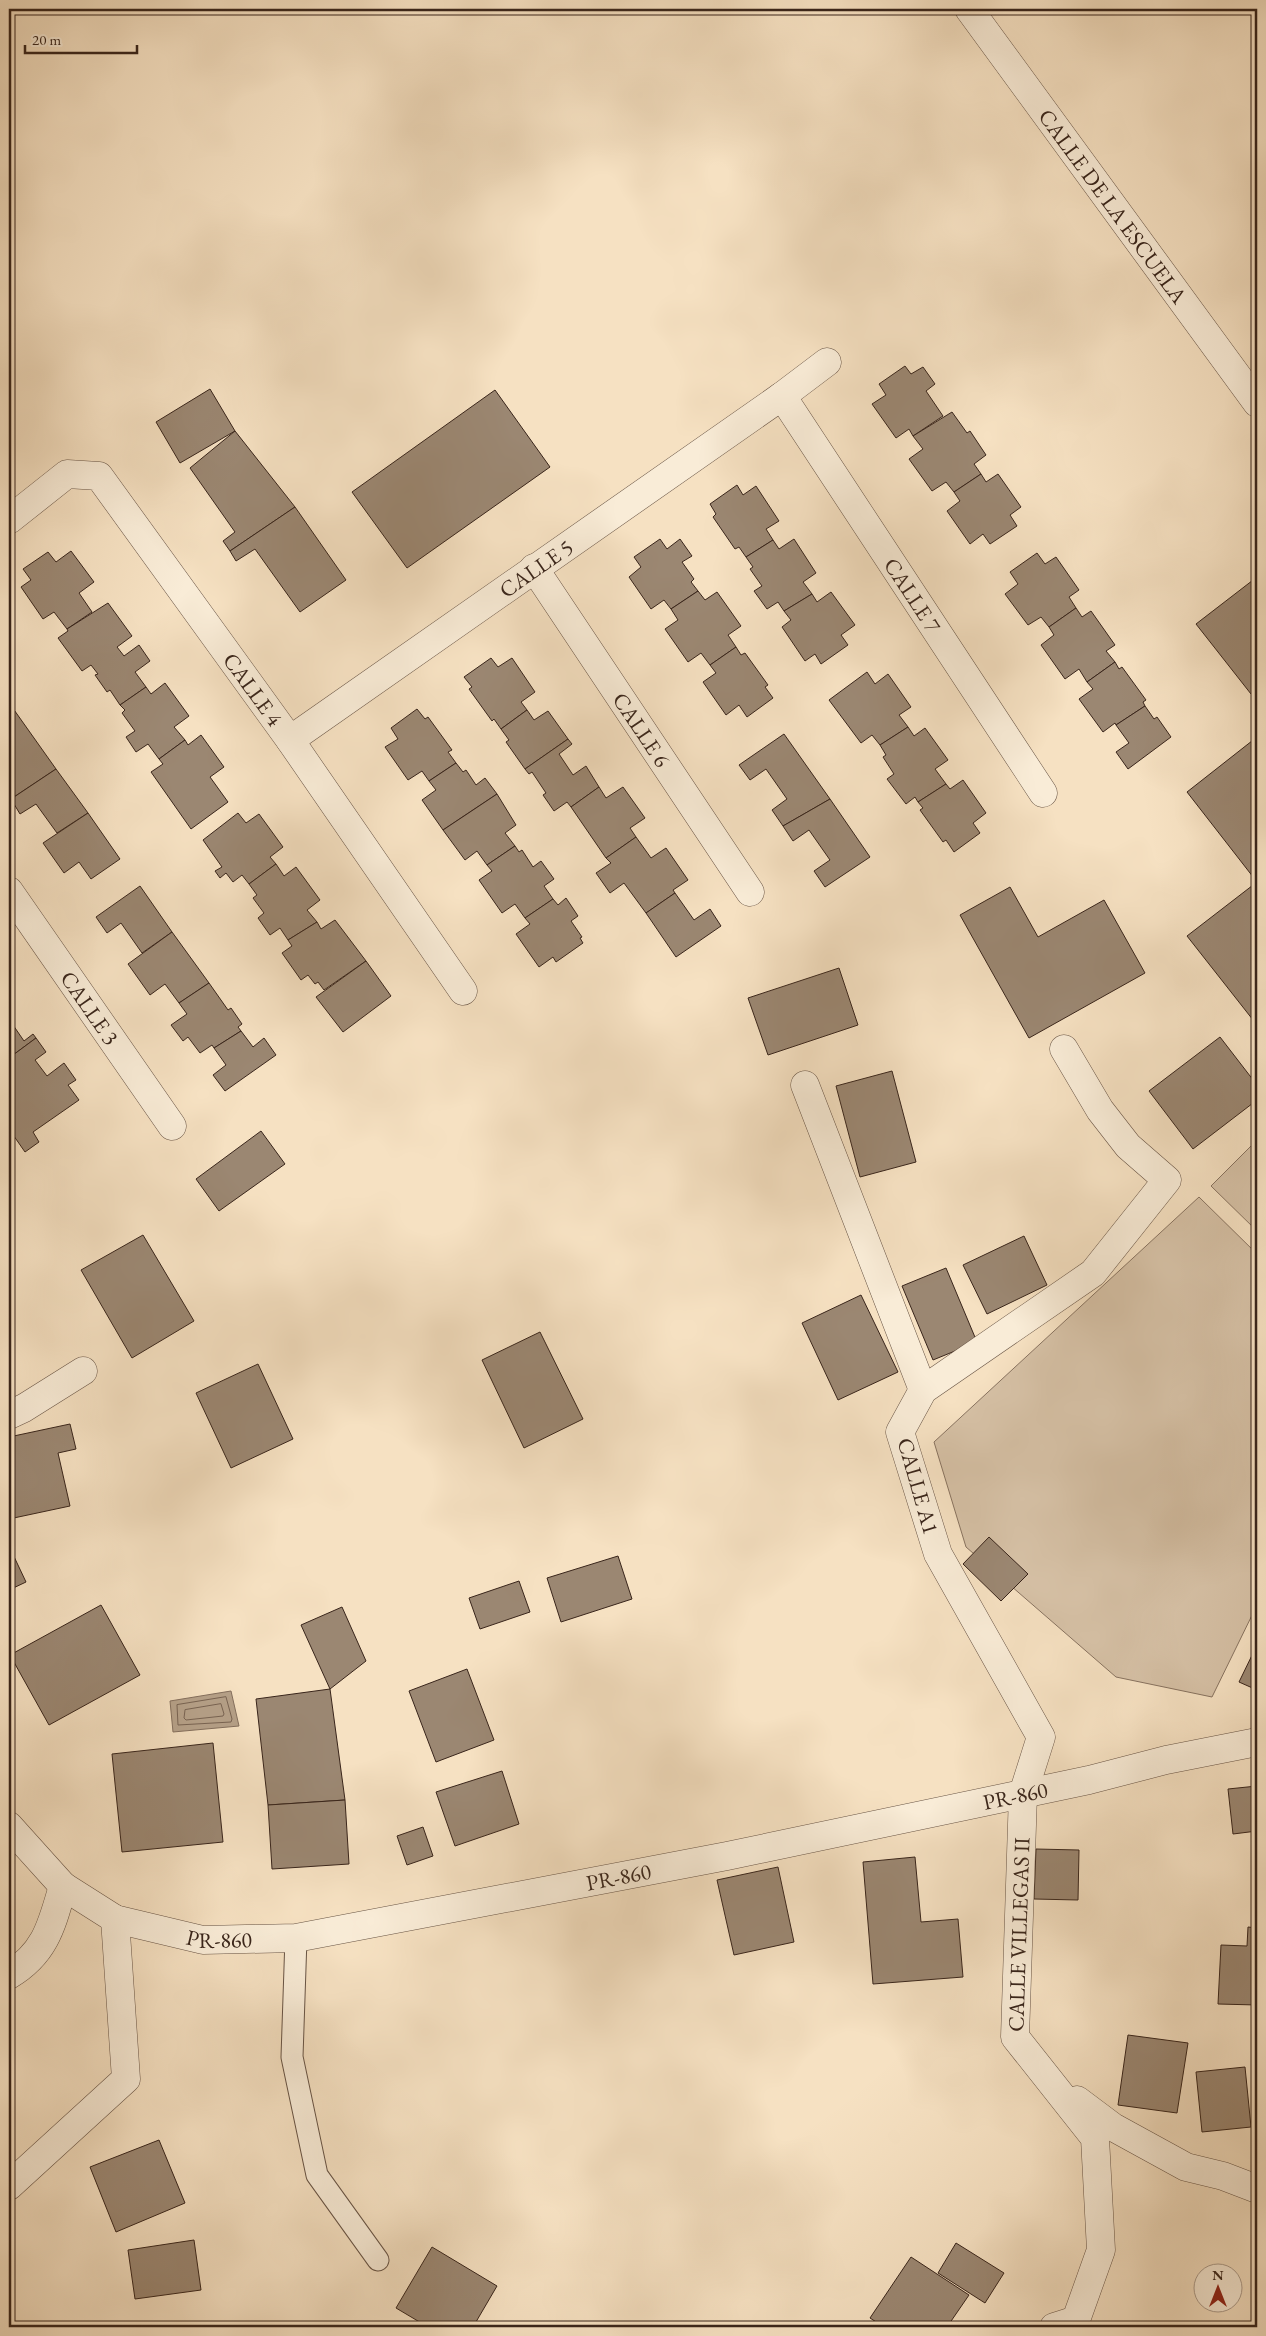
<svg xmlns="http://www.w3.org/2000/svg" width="1266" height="2336" font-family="'EB Garamond',serif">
<rect width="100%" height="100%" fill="#f6e1c2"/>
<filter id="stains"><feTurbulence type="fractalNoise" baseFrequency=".004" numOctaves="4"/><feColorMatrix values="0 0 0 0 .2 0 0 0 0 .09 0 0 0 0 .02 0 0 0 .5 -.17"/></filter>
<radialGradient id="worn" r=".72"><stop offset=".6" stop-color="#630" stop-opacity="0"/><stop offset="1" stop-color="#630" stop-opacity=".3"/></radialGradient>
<!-- green -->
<g fill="#d6c1a6" stroke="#887360">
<path d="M1257,1140V1231L1211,1186Z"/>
<path d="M1199,1197L1257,1254V1605L1212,1697L1116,1677L966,1547L934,1442Z"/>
</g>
<!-- water -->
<path fill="#b6a189" stroke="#846f5d" d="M231,1691L239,1726L173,1732L170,1701Z"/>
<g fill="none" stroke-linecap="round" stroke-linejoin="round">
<!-- shore -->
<g stroke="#786352" stroke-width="1">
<path d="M226,1697L232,1719L231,1722L178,1725L177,1705Z"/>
<path d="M221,1704L224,1714L223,1716L186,1720L184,1718L185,1710Z"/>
</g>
</g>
<!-- building -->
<g fill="#9b8772" stroke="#39251b">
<path d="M905,366L911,374L923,367L935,384L926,391L943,416L913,436L909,429L896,438L872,404L886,395L879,384Z"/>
<path d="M210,389L235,431L180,463L156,422Z"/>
<path d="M495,390L550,467L407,568L352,492Z"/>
<path d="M952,412L967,433L970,431L986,455L974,464L981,474L954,492L946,482L932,491L909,459L923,449L913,436Z"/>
<path d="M235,431L295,507L230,551L223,541L235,532L190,468Z"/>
<path d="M981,474L986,482L998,474L1021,507L1010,515L1017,526L990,544L983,534L970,544L947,511L960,501L954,492Z"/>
<path d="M737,485L743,495L756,486L779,521L766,529L773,540L746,557L739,547L735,549L713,517L716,514L710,504Z"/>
<path d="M295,507L346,580L300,612L255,549L236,561L230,551Z"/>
<path d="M660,539L667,549L680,539L692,556L682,562L694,579L691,582L698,591L671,609L664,600L651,609L629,577L641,567L634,557Z"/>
<path d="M794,539L816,573L803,582L812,594L784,611L778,602L767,609L754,591L762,586L750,569L753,567L746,557L773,540L779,549Z"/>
<path d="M71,551L94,582L79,593L92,612L67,629L54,612L43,619L21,587L31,580L23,569L48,552L56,562Z"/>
<path d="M1037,553L1045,564L1056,557L1079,590L1069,597L1076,608L1049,627L1041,617L1028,625L1005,594L1018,584L1010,572Z"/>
<path d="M1257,577V689L1251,694L1196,624Z"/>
<path d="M698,591L705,600L717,592L741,626L728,635L736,647L710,665L701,653L688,662L665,629L678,620L671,609Z"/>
<path d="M831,592L855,625L841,635L848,645L821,664L815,654L805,661L782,627L791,620L784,611L812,594L817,602Z"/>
<path d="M108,603L132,636L117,647L124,656L139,645L150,661L135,672L146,687L120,705L110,690L107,692L95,675L98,674L91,665L82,671L58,638L68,631L67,629Z"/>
<path d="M1076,608L1082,617L1091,611L1115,645L1106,651L1115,662L1087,682L1079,669L1065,679L1041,645L1054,635L1049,627Z"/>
<path d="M736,647L741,655L745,653L768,685L765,687L773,698L747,717L739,705L726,715L703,682L716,673L710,665Z"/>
<path d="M491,658L498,667L512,658L535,692L521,702L527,710L501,729L494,719L492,721L469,689L472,687L464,677Z"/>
<path d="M1115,662L1119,669L1122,667L1146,700L1143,702L1145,706L1116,725L1115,723L1103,732L1079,699L1093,689L1087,682Z"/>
<path d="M867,672L875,684L888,674L911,707L899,715L908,727L880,745L872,735L861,743L829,700Z"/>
<path d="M165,683L189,716L174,727L185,740L159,759L148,744L136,752L126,737L135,731L122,713L125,710L120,705L146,687L151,694Z"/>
<path d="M1145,706L1154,719L1157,717L1171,737L1128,769L1116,752L1129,743L1116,725Z"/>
<path d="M12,707L56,769L11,799L9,797V773L13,770L9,764V710Z"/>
<path d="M417,709L425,719L428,717L452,750L448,752L456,763L429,781L422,771L408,780L385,747L398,739L391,728Z"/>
<path d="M527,710L534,720L548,711L568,739L525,769L506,742L509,740L501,729Z"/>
<path d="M908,727L914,736L925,728L948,760L935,769L946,784L918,802L915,797L906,804L887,779L894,774L883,757L886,755L880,745Z"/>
<path d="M784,734L830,799L783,826L772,810L787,799L766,769L750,780L739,765Z"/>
<path d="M201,735L224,767L210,777L228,802L191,829L151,772L163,764L159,759L185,740L188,745Z"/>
<path d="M1257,737V1025L1187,936L1257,882L1187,792Z"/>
<path d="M568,739L572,744L559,754L573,775L586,766L599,787L571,807L567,802L554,811L543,795L546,793L532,772L529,774L525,769Z"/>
<path d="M456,763L463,772L466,770L476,785L485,778L497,794L443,830L422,800L436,790L429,781Z"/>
<path d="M56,769L88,813L57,833L36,804L20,814L11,799Z"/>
<path d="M963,780L986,813L973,823L980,833L954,852L946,840L943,842L920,810L923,808L918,802L946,784L950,789Z"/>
<path d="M599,787L606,798L623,787L645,818L630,828L636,837L606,858L571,807Z"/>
<path d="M497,794L516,825L505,833L515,846L487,865L477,851L465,860L443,830Z"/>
<path d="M830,799L870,857L825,887L814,871L830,860L809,830L793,841L783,826Z"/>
<path d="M88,813L120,859L91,879L79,862L64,873L43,843Z"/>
<path d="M238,813L246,823L259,814L283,847L270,857L276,864L249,884L242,875L233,882L226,873L220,878L215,871L222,867L203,840Z"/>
<path d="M636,837L651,858L666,848L688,880L673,890L675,893L646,913L624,883L610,893L596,873L611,863L606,858Z"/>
<path d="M515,846L519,852L522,850L533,867L541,861L554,879L544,886L553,899L525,918L515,904L502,913L479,880L492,871L487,865Z"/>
<path d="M276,864L284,876L296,867L320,900L307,910L317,922L288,940L280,928L270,935L258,918L264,913L253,898L257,895L249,884Z"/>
<path d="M140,886L172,932L142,953L121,923L107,933L96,917Z"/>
<path d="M1010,887L1038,937L1104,900L1145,973L1029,1038L960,915Z"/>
<path d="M675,893L694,920L710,909L721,926L676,957L646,913Z"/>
<path d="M566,898L578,916L571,921L582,937L580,938L583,943L556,962L553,957L539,967L516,934L530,924L525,918L553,899L558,905Z"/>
<path d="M335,920L366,961L324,990L318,982L315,984L308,975L301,980L282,953L292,946L288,940L317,922L321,929Z"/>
<path d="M172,932L209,983L179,1003L165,984L150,995L128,964Z"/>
<path d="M366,961L391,996L343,1032L316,997Z"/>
<path d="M839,968L858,1025L768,1055L748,998Z"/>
<path d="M209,983L228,1010L231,1008L242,1024L238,1027L241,1031L214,1048L212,1045L200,1053L188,1037L183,1041L171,1025L187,1014L179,1003Z"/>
<path d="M9,1025L10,1027L13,1025L24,1041L33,1034L36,1038L9,1058Z"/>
<path d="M241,1031L253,1047L264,1038L276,1055L225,1091L213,1075L226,1065L214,1048Z"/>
<path d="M1220,1037L1257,1085V1100L1193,1149L1149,1091Z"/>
<path d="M36,1038L46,1052L35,1060L47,1076L64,1063L76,1080L68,1085L79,1100L33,1132L39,1142L25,1152L9,1129V1104L11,1102L9,1099V1058Z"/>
<path d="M892,1071L916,1162L860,1177L836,1086Z"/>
<path d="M261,1131L285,1164L219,1211L196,1179Z"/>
<path d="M143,1235L194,1321L132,1358L81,1270Z"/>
<path d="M1024,1236L1047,1285L987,1314L963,1265Z"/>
<path d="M946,1268L977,1342L933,1360L902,1286Z"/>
<path d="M861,1295L898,1372L838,1400L802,1323Z"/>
<path d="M540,1332L583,1419L524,1448L482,1360Z"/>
<path d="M258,1364L293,1439L231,1468L196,1393Z"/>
<path d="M70,1424L76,1449L58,1453L70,1506L9,1519V1437Z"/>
<path d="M989,1537L1028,1574L1001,1601L963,1564Z"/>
<path d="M9,1546L26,1582L9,1590Z"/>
<path d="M618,1556L632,1599L561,1622L547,1578Z"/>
<path d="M519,1581L530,1612L480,1629L469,1598Z"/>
<path d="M101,1605L140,1675L49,1725L10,1655Z"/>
<path d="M342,1607L366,1661L330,1689L301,1625Z"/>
<path d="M1257,1645V1690L1239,1682Z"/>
<path d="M467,1669L494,1740L436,1762L409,1691Z"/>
<path d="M330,1689L345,1800L268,1805L256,1699Z"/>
<path d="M213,1743L223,1842L122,1852L112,1754Z"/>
<path d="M502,1771L519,1824L455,1846L436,1792Z"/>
<path d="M1257,1786V1831L1233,1834L1228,1789Z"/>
<path d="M345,1800L349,1864L272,1869L268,1805Z"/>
<path d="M423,1827L433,1856L407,1865L397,1836Z"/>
<path d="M1036,1849L1079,1850L1078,1900L1034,1899Z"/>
<path d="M915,1857L921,1922L958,1919L963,1977L873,1984L863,1862Z"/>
<path d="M778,1867L794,1942L734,1955L717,1880Z"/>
<path d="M1248,1927L1257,1928V2005L1218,2004L1221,1945L1247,1946Z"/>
<path d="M1128,2035L1188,2043L1177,2113L1118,2105Z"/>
<path d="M1245,2067L1251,2127L1202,2132L1196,2072Z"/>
<path d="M159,2140L185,2203L116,2232L90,2167Z"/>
<path d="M194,2240L201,2290L135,2299L128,2250Z"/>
<path d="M956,2243L1004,2273L985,2303L938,2273Z"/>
<path d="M432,2247L497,2286L473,2327H428L396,2308Z"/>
<path d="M911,2257L969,2295L947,2327H884L870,2318Z"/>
</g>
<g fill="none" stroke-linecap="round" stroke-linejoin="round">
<defs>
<path id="service" d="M296,1938L292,2057L317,2175L378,2260"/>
<g id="minor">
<path id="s1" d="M969,9L1257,403"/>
<path id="s2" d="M782,396L1043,793"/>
<path id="s3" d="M9,520L67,474L99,476L290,740L463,991"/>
<path id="s4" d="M534,568L750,892"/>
<path id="s5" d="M290,740L782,396L827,362"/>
<path id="s6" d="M9,891L172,1126"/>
<path d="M805,1085L923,1390"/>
<path d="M9,1415L24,1408L83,1371"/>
<path d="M1077,2100L1113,2127L1186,2167L1223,2176L1257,2189"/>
<path d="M9,2186L126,2079L115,1919"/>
<path id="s7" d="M1054,2327L1076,2320L1101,2250L1095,2138L1015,2037L1023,1794L1041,1737L938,1554L900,1432L923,1390L1093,1273L1167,1180L1128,1146L1100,1110L1064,1049"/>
</g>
<g id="tertiary">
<path id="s8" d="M9,1826L63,1886L115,1919L203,1940L296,1938L727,1856L1089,1780L1166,1760L1257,1742"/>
<path d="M9,1975C46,1953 52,1924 63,1886"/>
</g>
</defs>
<!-- service casing -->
<use href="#service" stroke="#685445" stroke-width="23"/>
<!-- minor casing -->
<use href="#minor" stroke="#685445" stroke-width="29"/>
<!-- tertiary casing -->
<use href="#tertiary" stroke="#685445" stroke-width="29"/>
<!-- service -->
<use href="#service" stroke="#f9ecd7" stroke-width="21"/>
<!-- minor -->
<use href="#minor" stroke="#f9ecd7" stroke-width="28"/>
<!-- tertiary -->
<use href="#tertiary" stroke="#f9ecd7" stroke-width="28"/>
</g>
<g text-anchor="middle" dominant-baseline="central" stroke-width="4" stroke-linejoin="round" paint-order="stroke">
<!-- street labels -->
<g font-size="22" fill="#39251b" stroke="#f9ecd7">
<text stroke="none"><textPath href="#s1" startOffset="244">CALLE DE LA ESCUELA</textPath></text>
<text stroke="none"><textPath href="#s5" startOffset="300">CALLE 5</textPath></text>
<text stroke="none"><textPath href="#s2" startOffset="238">CALLE 7</textPath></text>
<text stroke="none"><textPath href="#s3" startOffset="369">CALLE 4</textPath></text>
<text stroke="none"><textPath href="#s4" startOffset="194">CALLE 6</textPath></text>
<text stroke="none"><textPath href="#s6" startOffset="142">CALLE 3</textPath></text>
<text transform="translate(918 1486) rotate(74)">CALLE A1</text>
<text stroke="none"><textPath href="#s8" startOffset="1059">PR-860</textPath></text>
<text stroke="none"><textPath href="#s8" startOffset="654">PR-860</textPath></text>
<text stroke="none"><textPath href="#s7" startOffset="441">CALLE VILLEGAS II</textPath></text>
<text stroke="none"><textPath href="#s8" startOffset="249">PR-860</textPath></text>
</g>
</g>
<!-- margin -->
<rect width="1266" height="2336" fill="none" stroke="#f6e1c2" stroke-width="30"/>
<rect x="10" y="10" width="1246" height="2316" fill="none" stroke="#39251b" stroke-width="2.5"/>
<rect x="15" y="15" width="1236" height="2306" fill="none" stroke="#39251b"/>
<!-- north arrow -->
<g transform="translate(1218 2288)"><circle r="24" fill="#f9ecd7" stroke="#ac9c8c"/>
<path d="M0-4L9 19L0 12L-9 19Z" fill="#8f2418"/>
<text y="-8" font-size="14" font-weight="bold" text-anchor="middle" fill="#39251b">N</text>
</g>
<!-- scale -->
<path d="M25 45v8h112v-8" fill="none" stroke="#39251b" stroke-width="2.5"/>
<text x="32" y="45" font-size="15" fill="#39251b" stroke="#f9ecd7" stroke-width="4" paint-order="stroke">20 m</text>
<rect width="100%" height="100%" filter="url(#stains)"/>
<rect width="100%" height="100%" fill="url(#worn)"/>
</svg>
